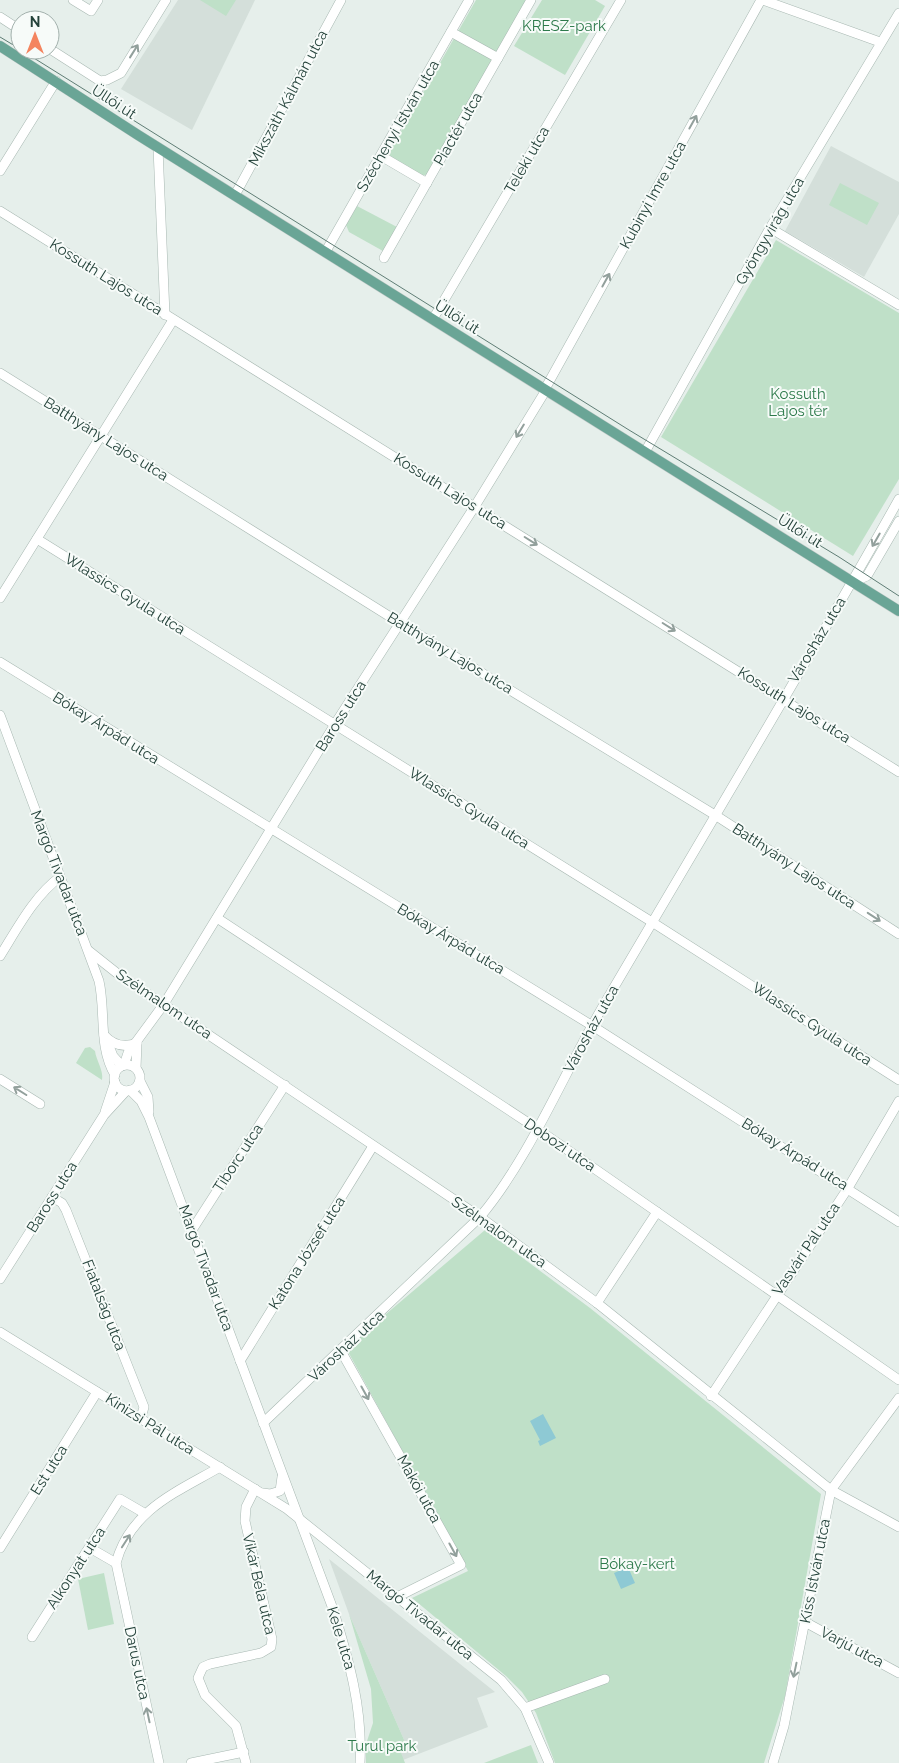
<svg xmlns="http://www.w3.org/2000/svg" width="899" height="1763" font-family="Raleway,sans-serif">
<rect width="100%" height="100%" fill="#e6efeb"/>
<!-- built -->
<g fill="#d4dfda">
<path d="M178,0H255L192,130L121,89Z"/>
<path d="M831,146L899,182V214L864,277L785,231Z"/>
<path d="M329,1559L495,1692L477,1698L488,1727L403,1760L398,1745L405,1742L349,1614Z"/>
</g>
<!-- green -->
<g fill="#bfe0c8">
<path d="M200,0H236L226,16Z"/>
<path d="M476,0H527L428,174L422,176L389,157V152Z"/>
<path d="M542,0H595L605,6L565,75L514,46Z"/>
<path d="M840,183L879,203L867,225L829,205Z"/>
<path d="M357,206L397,227L383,251L349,232L346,225Z"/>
<path d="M776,240L899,313V479L853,556L661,437Z"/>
<path d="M90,1047L95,1051C96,1060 104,1071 102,1080L76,1063L85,1048Z"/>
<path d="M485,1230L590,1308L821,1494L785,1696L764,1763H555L536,1713L522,1692L506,1676L412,1598L468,1571L346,1348Z"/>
<path d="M104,1573L114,1624L88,1630L78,1579Z"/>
<path d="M349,1614L405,1742L398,1745L405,1763H366V1744L373,1723L371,1689Z"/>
<path d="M531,1745L538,1763H484Z"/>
</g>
<!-- water -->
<g fill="#8ec9d4">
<path d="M543,1414L556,1438L540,1446L538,1441L540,1440L530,1421Z"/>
<path d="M628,1567L635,1583L621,1589L614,1573Z"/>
</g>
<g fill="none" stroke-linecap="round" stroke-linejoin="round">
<defs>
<g id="minor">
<path d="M73,0L91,11L98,0"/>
<path d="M763,0L880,42"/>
<path d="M0,17L20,30"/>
<path d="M451,32L498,58"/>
<path d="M50,49L100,81L107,80L121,73L166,0"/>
<path d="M158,148L165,315"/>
<path d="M381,156L427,183"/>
<path d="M0,171L56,81"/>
<path d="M235,195L341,0"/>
<path d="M0,211L899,772"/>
<path d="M770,228L899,305"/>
<path d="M326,251L469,0"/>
<path d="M384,258L531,0"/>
<path d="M433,319L621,0"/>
<path d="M0,373L400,623L715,815L899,934"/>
<path d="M545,389L761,0"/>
<path d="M645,452L770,228L899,13"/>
<path d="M37,539L652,922L899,1080"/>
<path d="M853,582L867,576L899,521"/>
<path d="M0,598L173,320"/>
<path d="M0,662L591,1025L899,1222"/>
<path d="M0,715L99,981C106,1012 98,1047 115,1075"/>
<path d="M217,918L536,1128L899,1380"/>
<path d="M89,951L118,974L480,1217L597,1303L831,1490L899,1527"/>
<path d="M0,956C17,929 34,896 60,877"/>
<path d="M104,1035C113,1045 124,1048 137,1043"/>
<path d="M107,1041L113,1056L122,1066"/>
<path d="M124,1065L128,1053L164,1004L335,724L475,506L546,390"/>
<circle cx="127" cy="1078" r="13"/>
<path d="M136,1068L137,1043"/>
<path d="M0,1079L40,1104"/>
<path d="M140,1081L148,1097L149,1112"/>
<path d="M130,1090L141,1101L149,1117L333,1609C349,1660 363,1709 360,1763"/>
<path d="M105,1112L115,1082"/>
<path d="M52,1197L62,1203L66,1210L144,1407L141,1418"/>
<path d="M192,1230L285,1085"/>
<path d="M0,1279L104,1115L126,1091"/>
<path d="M597,1303L657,1212"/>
<path d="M0,1332L287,1509L501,1680L525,1708L549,1763"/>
<path d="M341,1351L461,1565L397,1597"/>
<path d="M240,1361L373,1146"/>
<path d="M711,1396L848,1188L899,1101"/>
<path d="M263,1423L480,1217C531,1156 565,1070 606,1001C704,834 804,668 899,499"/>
<path d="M263,1493L270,1494L280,1491L282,1477"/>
<path d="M0,1548L97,1392"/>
<path d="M90,1548L116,1563"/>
<path d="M805,1622L899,1673"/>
<path d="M32,1637L120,1499L144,1513"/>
<path d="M525,1708L605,1679"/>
<path d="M159,1763L116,1563C130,1510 177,1492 220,1467"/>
<path d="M191,1763L244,1752"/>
<path d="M246,1763L236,1726L205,1695L198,1678L203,1667L210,1664L261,1653L271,1647L272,1639L245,1521L246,1507L255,1489"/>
<path d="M773,1763L784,1726L831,1490L899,1398"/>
</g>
<path id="major" d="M0,46L138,135L899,611"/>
</defs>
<!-- minor casing -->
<use href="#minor" stroke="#a8b8b2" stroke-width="10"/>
<!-- major casing -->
<use href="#major" stroke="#c2cac8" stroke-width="11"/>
<!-- minor -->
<use href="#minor" stroke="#fff" stroke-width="9"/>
<!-- major -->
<use href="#major" stroke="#6aa596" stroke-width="10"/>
<!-- tram -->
<g stroke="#5f7d75" stroke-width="1">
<path d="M0,37L20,49"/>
<path d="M21,50L629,430L839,557L899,596"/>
</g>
</g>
<!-- one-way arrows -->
<defs><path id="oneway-shaft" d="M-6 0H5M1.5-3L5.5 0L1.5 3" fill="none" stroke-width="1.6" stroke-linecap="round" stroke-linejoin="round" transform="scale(1.25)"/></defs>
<g stroke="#92a09c">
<use href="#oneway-shaft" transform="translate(134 51) rotate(-58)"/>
<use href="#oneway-shaft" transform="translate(693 122) rotate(-61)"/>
<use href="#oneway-shaft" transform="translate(606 280) rotate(-61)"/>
<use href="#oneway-shaft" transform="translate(520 431) rotate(121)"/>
<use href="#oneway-shaft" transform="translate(876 540) rotate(120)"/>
<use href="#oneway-shaft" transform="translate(531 541) rotate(32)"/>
<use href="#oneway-shaft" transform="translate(669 627) rotate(32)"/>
<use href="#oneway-shaft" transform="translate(874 917) rotate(33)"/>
<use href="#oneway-shaft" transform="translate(20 1091) rotate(-148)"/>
<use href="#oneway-shaft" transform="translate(365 1393) rotate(61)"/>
<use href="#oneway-shaft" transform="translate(126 1541) rotate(-57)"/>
<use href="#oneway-shaft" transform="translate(453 1550) rotate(61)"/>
<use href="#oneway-shaft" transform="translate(795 1670) rotate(102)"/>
<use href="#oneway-shaft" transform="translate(148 1715) rotate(-102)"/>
</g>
<g text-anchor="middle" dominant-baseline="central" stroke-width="4" stroke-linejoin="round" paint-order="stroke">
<!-- park labels -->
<g font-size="15" fill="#2d7a4b" stroke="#f7fbf9">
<text x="564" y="26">KRESZ-park</text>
<text x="798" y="394">Kossuth<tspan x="798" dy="17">Lajos tér</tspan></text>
<text x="637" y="1564">Bókay-kert</text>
<text x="382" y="1746">Turul park</text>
</g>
<!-- street labels -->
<g font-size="15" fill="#24423a" stroke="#f7fbf9">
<text transform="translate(288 98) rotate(-62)">Mikszáth Kálmán utca</text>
<text transform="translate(114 102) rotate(33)">Üllői út</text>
<text transform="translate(398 126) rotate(-60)">Széchenyi István utca</text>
<text transform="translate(458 129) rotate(-60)">Piactér utca</text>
<text transform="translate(527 160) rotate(-60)">Teleki utca</text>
<text transform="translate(653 195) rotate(-61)">Kubinyi Imre utca</text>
<text transform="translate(770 231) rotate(-60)">Gyöngyvirág utca</text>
<text transform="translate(106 277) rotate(32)">Kossuth Lajos utca</text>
<text transform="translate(457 317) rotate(32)">Üllői út</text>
<text transform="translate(106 439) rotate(32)">Batthyány Lajos utca</text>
<text transform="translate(450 491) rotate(32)">Kossuth Lajos utca</text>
<text transform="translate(800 531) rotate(32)">Üllői út</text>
<text transform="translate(125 594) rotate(32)">Wlassics Gyula utca</text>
<text transform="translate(817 640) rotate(-59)">Városház utca</text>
<text transform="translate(450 653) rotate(31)">Batthyány Lajos utca</text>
<text transform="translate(794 705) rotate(32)">Kossuth Lajos utca</text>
<text transform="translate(341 716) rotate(-58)">Baross utca</text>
<text transform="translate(106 728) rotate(32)">Bókay Árpád utca</text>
<text transform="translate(469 808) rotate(32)">Wlassics Gyula utca</text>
<text transform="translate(794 866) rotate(33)">Batthyány Lajos utca</text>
<text transform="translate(59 873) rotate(69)">Margó Tivadar utca</text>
<text transform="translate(451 939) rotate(31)">Bókay Árpád utca</text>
<text transform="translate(164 1004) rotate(34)">Szélmalom utca</text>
<text transform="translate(812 1024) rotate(33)">Wlassics Gyula utca</text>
<text transform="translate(591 1029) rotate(-61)">Városház utca</text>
<text transform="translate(560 1145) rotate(34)">Dobozi utca</text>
<text transform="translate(795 1154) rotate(32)">Bókay Árpád utca</text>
<text transform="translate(238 1158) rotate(-57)">Tiborc utca</text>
<text transform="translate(52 1197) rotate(-58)">Baross utca</text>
<text transform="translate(499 1232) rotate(35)">Szélmalom utca</text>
<text transform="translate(806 1249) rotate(-56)">Vasvári Pál utca</text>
<text transform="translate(307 1253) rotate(-58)">Katona József utca</text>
<text transform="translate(206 1268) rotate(70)">Margó Tivadar utca</text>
<text transform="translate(104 1305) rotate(69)">Fiatalság utca</text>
<text transform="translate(346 1346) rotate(-43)">Városház utca</text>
<text transform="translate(150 1424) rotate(32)">Kinizsi Pál utca</text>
<text transform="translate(49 1470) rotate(-58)">Est utca</text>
<text transform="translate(419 1489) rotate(61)">Makói utca</text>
<text transform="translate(76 1568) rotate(-57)">Alkonyat utca</text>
<text transform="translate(815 1571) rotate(-79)">Kiss István utca</text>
<text transform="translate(259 1584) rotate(77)">Vikár Béla utca</text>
<text transform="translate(420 1615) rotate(39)">Margó Tivadar utca</text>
<text transform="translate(341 1638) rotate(73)">Kele utca</text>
<text transform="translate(852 1647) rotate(28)">Varjú utca</text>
<text transform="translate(137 1663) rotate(78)">Darus utca</text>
</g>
</g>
<!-- north arrow -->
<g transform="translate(35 35)"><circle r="24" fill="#f7fbf9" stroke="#a3b1ad"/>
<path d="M0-4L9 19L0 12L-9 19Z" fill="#f4845f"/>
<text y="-8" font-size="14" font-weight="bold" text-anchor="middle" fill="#24423a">N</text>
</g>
</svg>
